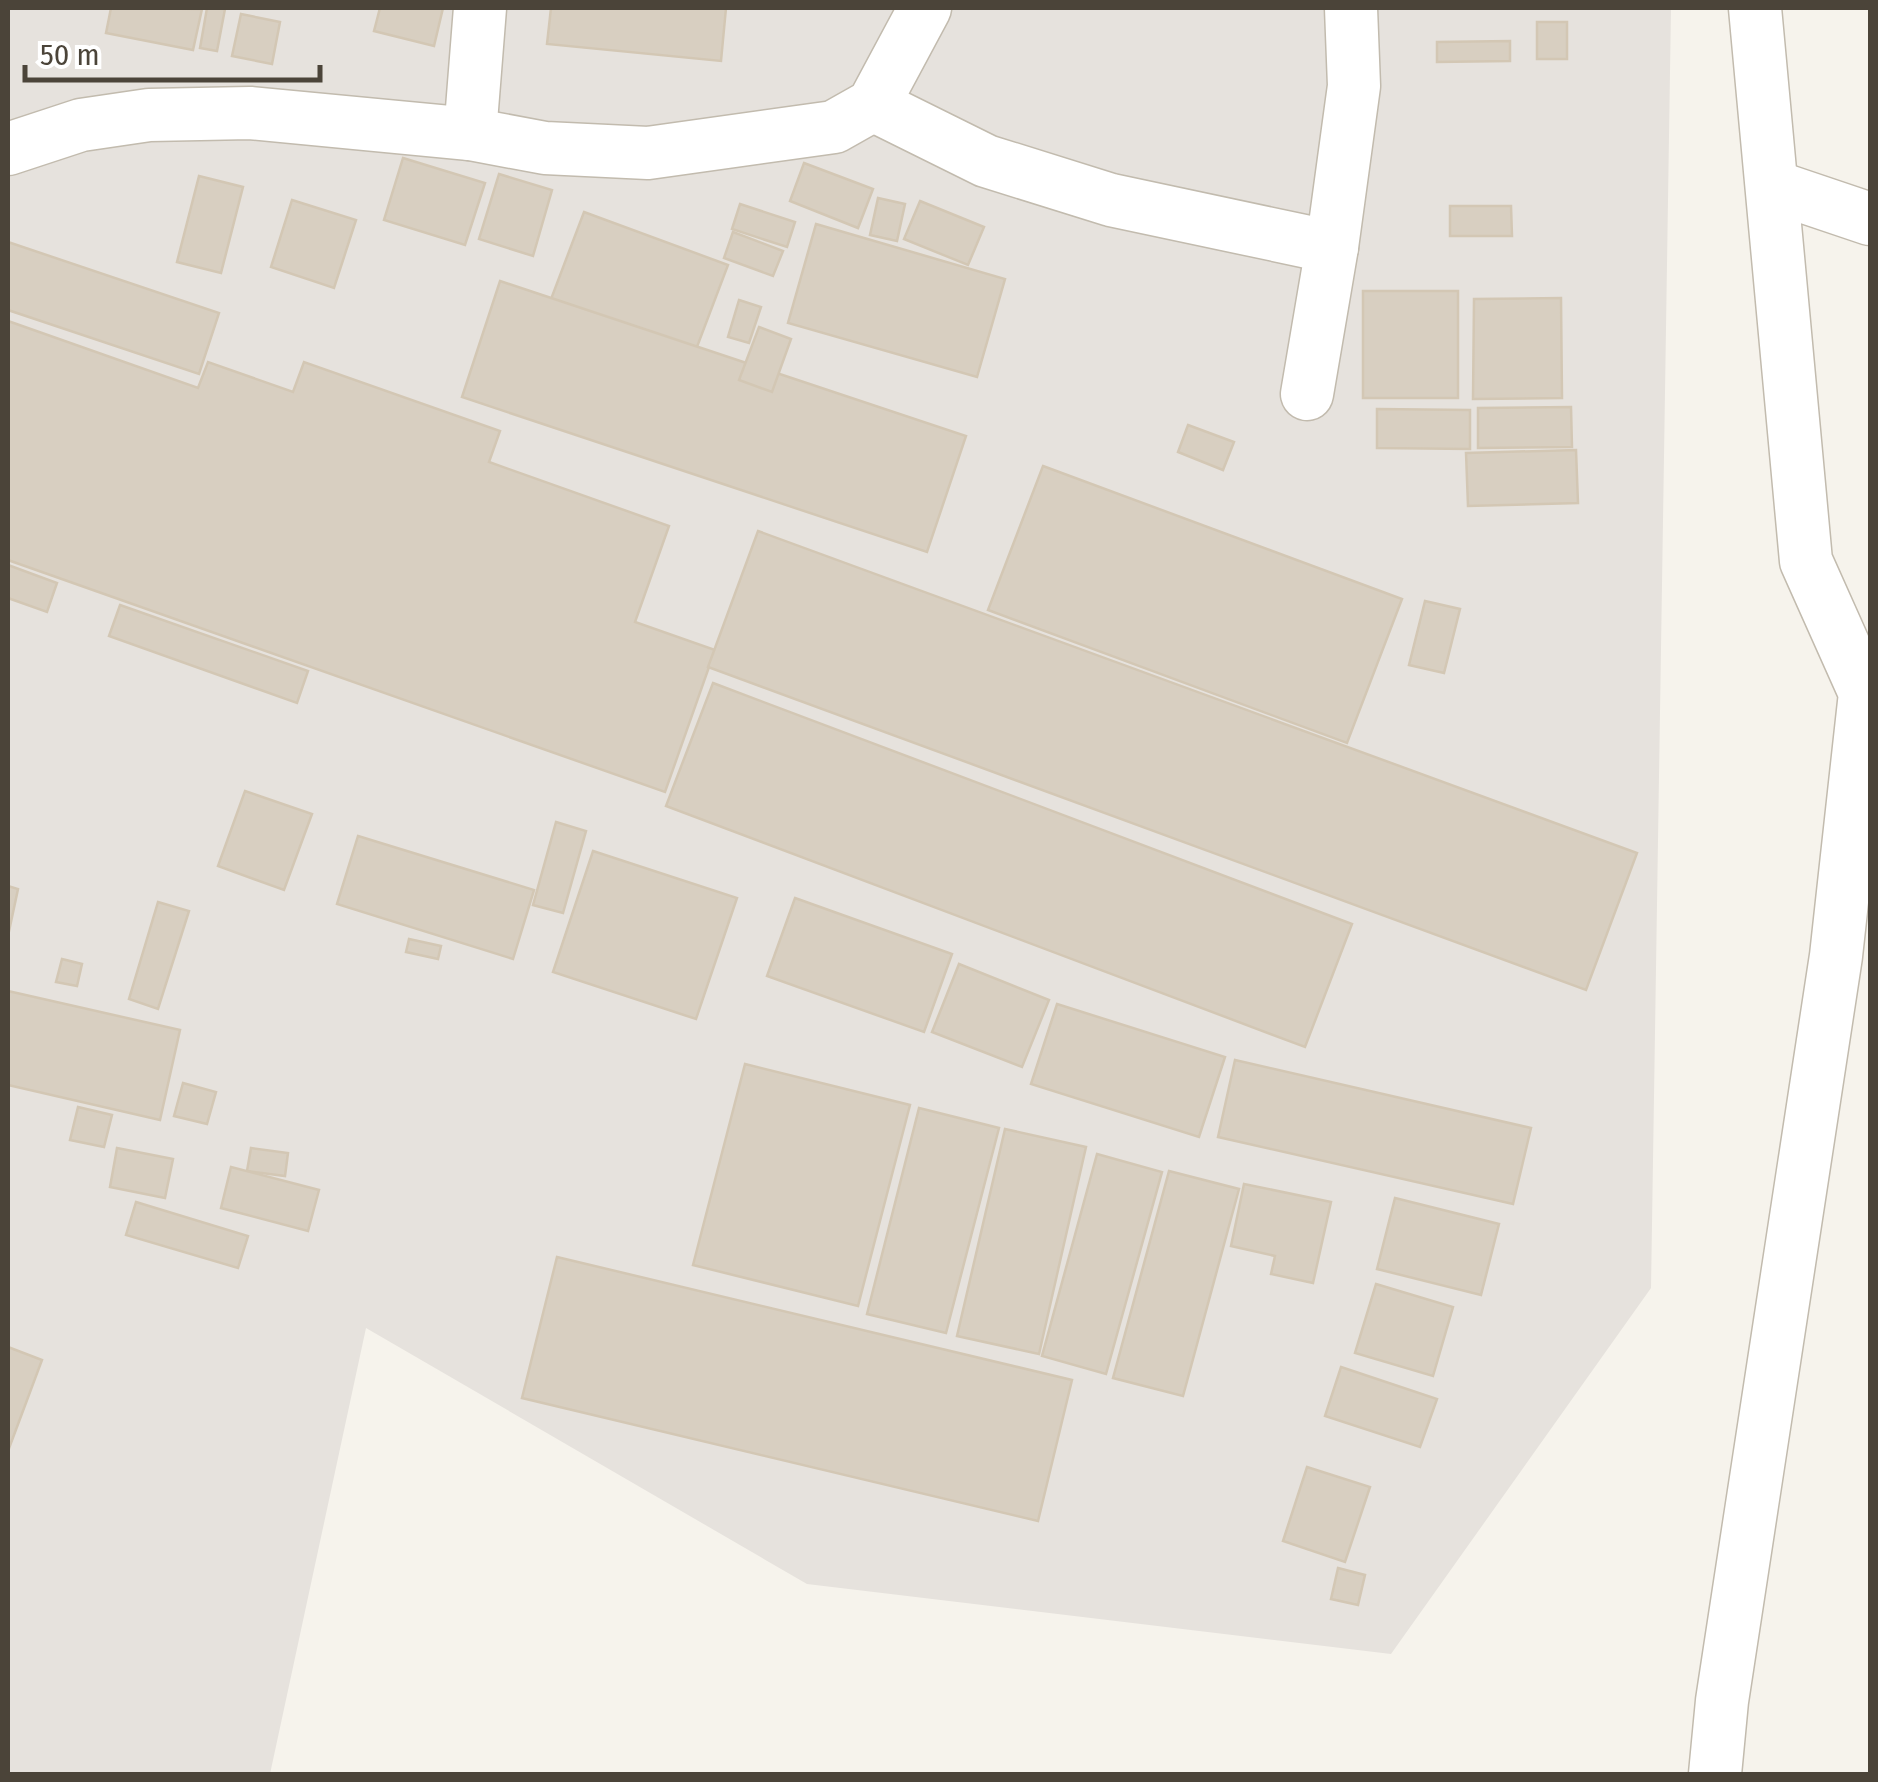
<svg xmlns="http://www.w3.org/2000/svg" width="1878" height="1782" font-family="'Fira Sans Condensed',sans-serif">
<rect width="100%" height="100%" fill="#f6f3ec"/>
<!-- industrial -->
<path fill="#e6e2dd" d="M8,8H1671L1651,1288L1391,1654L807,1584L366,1328L270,1774H8Z"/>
<!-- building -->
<g fill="#d8cfc1" stroke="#d3c7b4" stroke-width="2.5">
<path d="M111,8L202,9L193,50L106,33Z"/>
<path d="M207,8L225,9L217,51L200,48Z"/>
<path d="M380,8H443L434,46L374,31Z"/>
<path d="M551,8H726L721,61L547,44Z"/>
<path d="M241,14L280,22L272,64L232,56Z"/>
<rect x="1537" y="22" width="30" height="37"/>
<path d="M1510,41V61L1437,62V42Z"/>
<path d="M403,158L485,183L465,245L384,220Z"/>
<path d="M804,163L873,189L858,228L790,201Z"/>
<path d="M499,174L552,190L533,256L479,239Z"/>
<path d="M199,176L243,187L221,273L177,262Z"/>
<path d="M878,198L905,204L897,241L870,235Z"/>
<path d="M292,200L356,220L334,288L271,267Z"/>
<path d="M920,201L984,227L968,265L904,239Z"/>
<path d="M740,204L795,222L787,247L732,229Z"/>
<path d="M1450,206H1511L1512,236H1450Z"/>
<path d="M584,212L728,265L689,368L545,315Z"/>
<path d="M816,224L1005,279L977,377L788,323Z"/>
<path d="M733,232L783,251L773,276L724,258Z"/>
<path d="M8,242L219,313L199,374L8,310Z"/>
<path d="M500,281L966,436L927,552L462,397Z"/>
<rect x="1363" y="291" width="95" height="107"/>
<path d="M1561,298L1562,398L1473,399L1474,299Z"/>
<path d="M739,300L761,307L749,343L728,337Z"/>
<path d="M8,321L198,388L208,362L293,392L304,362L500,431L489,462L669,526L635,622L715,650L665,792L8,560Z"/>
<path d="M759,327L791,339L772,392L739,380Z"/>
<path d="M1571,407L1572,447L1478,448V408Z"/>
<path d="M1377,409L1470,410V449L1377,448Z"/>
<path d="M1188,425L1234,442L1223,470L1178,452Z"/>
<path d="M1576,450L1578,503L1468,506L1466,453Z"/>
<path d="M1043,466L1402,599L1347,743L988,610Z"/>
<path d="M758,531L1637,853L1586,990L708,667Z"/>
<path d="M8,565L57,583L47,612L8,598Z"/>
<path d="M1425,601L1460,609L1444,673L1409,665Z"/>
<path d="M120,605L308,671L297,703L109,636Z"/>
<path d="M713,683L1352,924L1305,1047L666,806Z"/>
<path d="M245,791L312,814L284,890L218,866Z"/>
<path d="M556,822L586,831L563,913L533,905Z"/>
<path d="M358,836L534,890L513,959L337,904Z"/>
<path d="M593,851L737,898L696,1019L553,972Z"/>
<path d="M8,886L18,889L8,936Z"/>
<path d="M795,898L952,954L924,1032L767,976Z"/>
<path d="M158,902L189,911L158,1009L129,999Z"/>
<path d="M409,939L441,946L438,959L406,952Z"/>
<path d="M62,959L82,964L77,986L56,982Z"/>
<path d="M959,964L1049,1000L1022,1067L932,1032Z"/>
<path d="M8,991L180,1030L160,1120L8,1085Z"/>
<path d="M1057,1004L1225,1057L1199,1137L1031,1084Z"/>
<path d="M1235,1060L1531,1128L1513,1204L1218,1137Z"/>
<path d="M745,1064L910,1105L858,1306L693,1265Z"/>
<path d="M183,1083L216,1092L207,1124L174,1116Z"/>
<path d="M78,1107L112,1115L104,1147L70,1140Z"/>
<path d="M919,1108L999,1128L946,1333L867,1314Z"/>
<path d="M1005,1129L1086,1147L1039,1354L957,1336Z"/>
<path d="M117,1148L173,1159L165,1198L110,1187Z"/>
<path d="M251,1148L288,1153L285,1176L247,1171Z"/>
<path d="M1097,1154L1162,1172L1106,1374L1042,1356Z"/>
<path d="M231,1167L319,1190L308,1231L221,1208Z"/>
<path d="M1169,1171L1239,1189L1183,1396L1113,1378Z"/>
<path d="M1244,1184L1331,1202L1313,1283L1271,1274L1275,1256L1231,1246Z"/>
<path d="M1395,1198L1499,1224L1481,1295L1377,1269Z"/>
<path d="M136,1202L248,1236L238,1268L126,1235Z"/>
<path d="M557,1257L1072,1380L1038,1521L522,1398Z"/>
<path d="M1376,1284L1453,1307L1433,1376L1355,1353Z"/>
<path d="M8,1347L42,1360L8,1451Z"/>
<path d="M1341,1367L1437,1399L1420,1447L1325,1416Z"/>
<path d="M1307,1467L1370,1487L1345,1562L1283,1541Z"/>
<path d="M1338,1568L1365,1575L1358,1605L1331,1599Z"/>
</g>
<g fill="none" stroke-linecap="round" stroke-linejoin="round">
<defs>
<g id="minor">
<path d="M873,105L986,161L1111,200L1332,247"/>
<path d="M470,134L480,8"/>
<path d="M8,149L81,125L149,115L250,113L470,134L545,148L648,153L834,127L873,105L925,8"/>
<path d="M1772,186L1870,219"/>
<path d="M1307,394L1332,247L1354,86L1351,8"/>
<path d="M1715,1774L1722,1701L1836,956L1865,693L1806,561L1755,8"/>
</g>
</defs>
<!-- minor casing -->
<use href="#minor" stroke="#c2bbae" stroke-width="55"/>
<!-- minor -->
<use href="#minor" stroke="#fff" stroke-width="52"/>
</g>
<!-- border -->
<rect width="1878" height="1782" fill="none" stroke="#4b4439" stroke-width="20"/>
<!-- scale -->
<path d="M25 65v15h295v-15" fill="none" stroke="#4b4439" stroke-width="5"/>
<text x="40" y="65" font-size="30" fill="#4b4439" stroke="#ffffff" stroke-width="8" paint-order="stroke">50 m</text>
</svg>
